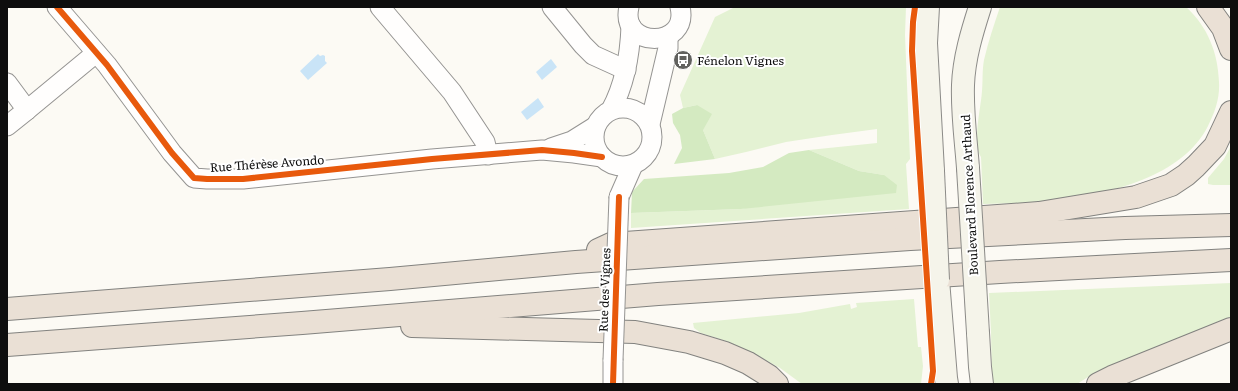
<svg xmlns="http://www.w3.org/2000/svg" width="1238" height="391" font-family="Literata,serif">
<rect width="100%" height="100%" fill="#fcfaf4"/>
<!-- green -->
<g fill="#e4f2d3">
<path d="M735,7H906L905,35L910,159L906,164L909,209L631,228V213L741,209L884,175L859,171L809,150L877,143V129L832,135L786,142L746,152L715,159L703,130L697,105L683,108L680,95L715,17Z"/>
<path d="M1000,7H1186C1208,27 1218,53 1219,82C1220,98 1215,112 1208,126C1182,177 1111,193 1059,200C1034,204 1008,203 983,204L981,157C972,142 981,108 982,91C983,80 982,71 984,60C988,42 994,25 1000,7Z"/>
<path d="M1231,146V185H1213L1208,184V178L1224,159Z"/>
<path d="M1231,283V317L1096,372L1077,384H992L991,332L989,293Z"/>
<path d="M914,299L918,347H921L923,366L921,384H802L780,368L753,353L726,341L701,333L694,328L693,323L799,313L850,304L851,309L857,307L856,303Z"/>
</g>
<!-- forest -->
<g fill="#d4eac1">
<path d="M697,105L712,114L703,130L715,159L674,164L682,148L680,135L673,123L672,114L683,108Z"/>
<path d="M809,150L859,171L884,175L897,185L896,193L741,209L631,213L632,192L644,179L729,173L763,167L789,153Z"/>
</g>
<!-- water -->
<g fill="#c9e4f7">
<path d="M318,54L320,56L323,55L325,56V61L327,63L308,80L300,71Z"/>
<path d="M551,59L557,67L542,80L536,72Z"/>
<path d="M538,98L544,107L527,120L521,112Z"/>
</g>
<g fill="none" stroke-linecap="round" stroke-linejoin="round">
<defs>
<g id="street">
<path d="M57,7L107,65L172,153L194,178L207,179H243L432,159L542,150L574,153L602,157"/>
<path d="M380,7L452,92L485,142L488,155"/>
<path d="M552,7L583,45L593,55L626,70"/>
<path d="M629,7C619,49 690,49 680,7"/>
<path d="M7,83L27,110L96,53"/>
<circle cx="623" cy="137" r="29"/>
<path d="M611,110C625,84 630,55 631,26"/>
<path d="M650,124L668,48V36"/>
<path d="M7,126L27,110"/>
<path d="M551,148L572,141L596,126"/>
<path d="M619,197L633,165"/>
<path d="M613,360V384"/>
</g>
<g id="secondary">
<path d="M928,7L926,43L933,171"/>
<path d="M968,168C966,141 962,113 963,85C964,58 972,32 980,7"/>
<path d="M938,280L946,378L947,384"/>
<path d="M978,333L980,367L982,384"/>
</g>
<g id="highway">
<path d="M1208,7L1223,28L1231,49"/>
<path d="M598,250L611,244L1039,213L1136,197L1171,185L1186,175L1196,166L1215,146L1231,112"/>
<path d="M7,309L390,279L576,262L910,239L1125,228L1231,225"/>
<path d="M412,326L635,332L689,342L725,353L748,363L769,376L777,384"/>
<path d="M7,345L302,323L658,294L1000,272L1231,260"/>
<path d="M1098,384L1112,377L1231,329"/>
</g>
</defs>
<!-- street casing -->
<use href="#street" stroke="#959492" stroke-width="21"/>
<!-- secondary casing -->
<use href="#secondary" stroke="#8c8b88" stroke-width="24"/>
<!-- highway casing -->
<use href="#highway" stroke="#82827f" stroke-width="24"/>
<!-- street -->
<use href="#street" stroke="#fffefd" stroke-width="19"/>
<!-- secondary -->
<use href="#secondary" stroke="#f5f4ea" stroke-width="22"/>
<!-- highway -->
<use href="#highway" stroke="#eae0d5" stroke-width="22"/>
<defs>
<path id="street-bridge" d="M613,360L619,197"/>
<g id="secondary-bridge">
<path d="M968,168L978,333"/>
<path d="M933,171L938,280"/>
</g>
</defs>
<!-- street-bridge casing -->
<use href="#street-bridge" stroke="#959492" stroke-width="21" stroke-linecap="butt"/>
<!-- secondary-bridge casing -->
<use href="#secondary-bridge" stroke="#8c8b88" stroke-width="24" stroke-linecap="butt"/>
<!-- street-bridge -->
<use href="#street-bridge" stroke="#fffefd" stroke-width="19"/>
<!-- secondary-bridge -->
<use href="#secondary-bridge" stroke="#f5f4ea" stroke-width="22"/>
<defs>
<g id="cycleway">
<path d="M57,7L107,65L172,153L194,178L207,179H243L432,159L542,150L574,153L602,157"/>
<path d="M915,7L913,22L912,51L933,371L931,384"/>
<path d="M613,384L619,197"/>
</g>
</defs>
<!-- cycleway casing -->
<use href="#cycleway" stroke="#fff" stroke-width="8"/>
<!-- cycleway -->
<use href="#cycleway" stroke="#e8590c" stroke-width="6"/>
</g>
<!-- icons -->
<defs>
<symbol id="bus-disc" viewBox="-11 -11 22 22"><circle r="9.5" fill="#61615e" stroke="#fff"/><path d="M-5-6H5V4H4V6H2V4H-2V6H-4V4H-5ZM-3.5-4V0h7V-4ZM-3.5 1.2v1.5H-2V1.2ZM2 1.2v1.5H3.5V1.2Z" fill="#fff"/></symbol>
</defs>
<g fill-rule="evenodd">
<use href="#bus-disc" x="672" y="49" width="22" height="22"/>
</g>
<g text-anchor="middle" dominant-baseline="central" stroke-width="4" stroke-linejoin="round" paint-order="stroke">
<!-- poi labels -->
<g font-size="12" fill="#0e0e0e" stroke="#fff" text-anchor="start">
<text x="697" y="60">Fénelon Vignes</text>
</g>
<!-- street labels -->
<g font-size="12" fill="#0e0e0e" stroke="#fff">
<text transform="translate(267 163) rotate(-4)">Rue Thérèse Avondo</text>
<text transform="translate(969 195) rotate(-93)">Boulevard Florence Arthaud</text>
<text transform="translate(604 290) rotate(-88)">Rue des Vignes</text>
</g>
</g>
<!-- border -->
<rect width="1238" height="391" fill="none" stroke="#0e0e0e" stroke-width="16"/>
</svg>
